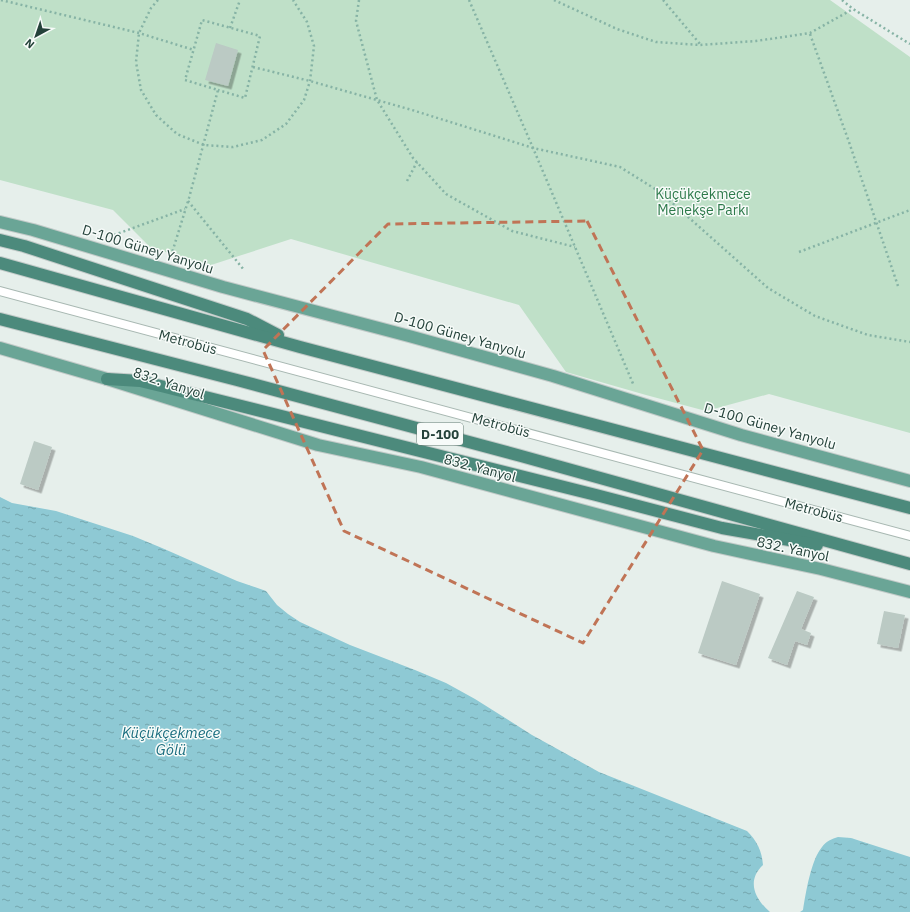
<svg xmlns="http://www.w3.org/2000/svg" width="910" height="912" font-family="'IBM Plex Sans',sans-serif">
<defs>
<pattern id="water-ripples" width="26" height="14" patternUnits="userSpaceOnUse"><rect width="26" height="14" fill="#8ec9d4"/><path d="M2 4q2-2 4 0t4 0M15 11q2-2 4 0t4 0" fill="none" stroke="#74a5ad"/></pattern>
<filter id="shadow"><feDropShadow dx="3.5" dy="3.5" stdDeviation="0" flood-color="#0004"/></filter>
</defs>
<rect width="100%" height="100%" fill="#e6efeb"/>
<!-- green -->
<path fill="#bfe0c8" d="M0,0H830L910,57V433L769,394L706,411L646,395L566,372L519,305L291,239L208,266L150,247L113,210L0,180Z"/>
<!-- water -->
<g fill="url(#water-ripples)">
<path d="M0,497L12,503L56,511L133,536L162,548L237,581L266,591L277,605L288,614L300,622L350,645L415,670L446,683L475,699L532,735L599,772L747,831C757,841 762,851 763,865C746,881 755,899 770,912H0Z"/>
<path d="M838,837L851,838L910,857V912H800L803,910C806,892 811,860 822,847C826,841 832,839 838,837Z"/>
</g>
<!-- building -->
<g fill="#bbcac4" filter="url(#shadow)">
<path d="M216,43L238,50L228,86L205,80Z"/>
<path d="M34,441L52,447L38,490L20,484Z"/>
<path d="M722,581L760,594L736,665L698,653Z"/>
<path d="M797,591L814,597L801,629L811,633L807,645L795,641L787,665L768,658Z"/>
<path d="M884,611L905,615L898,648L877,644Z"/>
</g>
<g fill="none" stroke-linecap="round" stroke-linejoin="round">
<defs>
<path id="service" d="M0,291L910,536"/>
<g id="primary">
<path d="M0,222L33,230L223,287L409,336L553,376L741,435L910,481"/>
<path d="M0,348L107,379L318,445L421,467L714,546L821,569L910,592"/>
</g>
<g id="trunk">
<path d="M0,240L24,246L247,319L278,335"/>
<path d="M0,263L300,347L910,508"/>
<path d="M0,319L237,380L521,456L910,564"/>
<path d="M107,379L140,381L165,387L596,495L722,528L817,545"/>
</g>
</defs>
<!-- service casing -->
<use href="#service" stroke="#a8b8b2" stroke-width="10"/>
<!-- primary casing -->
<use href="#primary" stroke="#c2cac8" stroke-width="14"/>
<!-- trunk casing -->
<use href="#trunk" stroke="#c2cac8" stroke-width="14"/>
<!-- path -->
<g stroke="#86b3a5" stroke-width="2.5" stroke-dasharray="2 3" stroke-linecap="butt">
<path d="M1,0L139,33L194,50"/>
<path d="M158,0L151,8L139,33L136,62L141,90L156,115L177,134L204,145L233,147L262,140L286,124L304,100L310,81L314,46L307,22L293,0"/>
<path d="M359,0L356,21L377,100L413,158L446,194L512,231L575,247"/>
<path d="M469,0L533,148L634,386"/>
<path d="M554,0L617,29L656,42L700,45L756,41L810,33L853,9"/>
<path d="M663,0L700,44"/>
<path d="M842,0L853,9L910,44"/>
<path d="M230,28L240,0"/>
<path d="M810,34L849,142L898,286"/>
<path d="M253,67L310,81L412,110L533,148L620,167L660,192L768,288L815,316L868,335L910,342"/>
<path d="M407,181L417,162"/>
<path d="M188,201L244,270"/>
<path d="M114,235L185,209"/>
<path d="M799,252L910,210"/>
<path d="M171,256L189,198L218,90L185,80L202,20L260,36L245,98L218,90"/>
</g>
<!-- service -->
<use href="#service" stroke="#fff" stroke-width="8"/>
<!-- primary -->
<use href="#primary" stroke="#6aa596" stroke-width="12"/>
<!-- trunk -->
<use href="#trunk" stroke="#4c8a7c" stroke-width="12"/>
</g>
<!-- marked area -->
<path fill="none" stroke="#c07456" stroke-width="3" stroke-dasharray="8 5" stroke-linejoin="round" d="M587,221L703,450L583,643L344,531L263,350L388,224Z"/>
<g text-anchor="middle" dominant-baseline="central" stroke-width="3" stroke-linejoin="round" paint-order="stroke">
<!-- shield labels -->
<rect fill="#f7fbf9" stroke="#637a73" stroke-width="1" x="417" y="423" width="46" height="22" rx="3"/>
<g font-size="13" font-weight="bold" fill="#24423a">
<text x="440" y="434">D-100</text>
</g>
<!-- park labels -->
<g font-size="14" fill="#2d7a4b" stroke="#f7fbf9">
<text x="703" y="194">Küçükçekmece<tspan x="703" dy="16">Menekşe Parkı</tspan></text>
</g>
<!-- street labels -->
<g font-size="14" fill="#24423a" stroke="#f7fbf9">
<text transform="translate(148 249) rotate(17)">D-100 Güney Yanyolu</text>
<text transform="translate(460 335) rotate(16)">D-100 Güney Yanyolu</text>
<text transform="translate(188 342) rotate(15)">Metrobüs</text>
<text transform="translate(169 383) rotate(18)">832. Yanyol</text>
<text transform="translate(501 425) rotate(15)">Metrobüs</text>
<text transform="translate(770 426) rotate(16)">D-100 Güney Yanyolu</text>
<text transform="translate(480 468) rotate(15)">832. Yanyol</text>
<text transform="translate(814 510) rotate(15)">Metrobüs</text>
<text transform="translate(793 549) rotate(12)">832. Yanyol</text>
</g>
<!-- water labels -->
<g font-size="15" font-style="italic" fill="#1c6f80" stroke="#f7fbf9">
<text x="171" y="732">Küçükçekmece<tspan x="171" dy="17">Gölü</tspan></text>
</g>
</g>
<!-- north arrow -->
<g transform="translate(36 36) rotate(220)" stroke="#f7fbf9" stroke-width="3" paint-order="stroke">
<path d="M0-3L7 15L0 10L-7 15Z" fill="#24423a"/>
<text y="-6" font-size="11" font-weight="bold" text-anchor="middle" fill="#24423a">N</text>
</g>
</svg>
